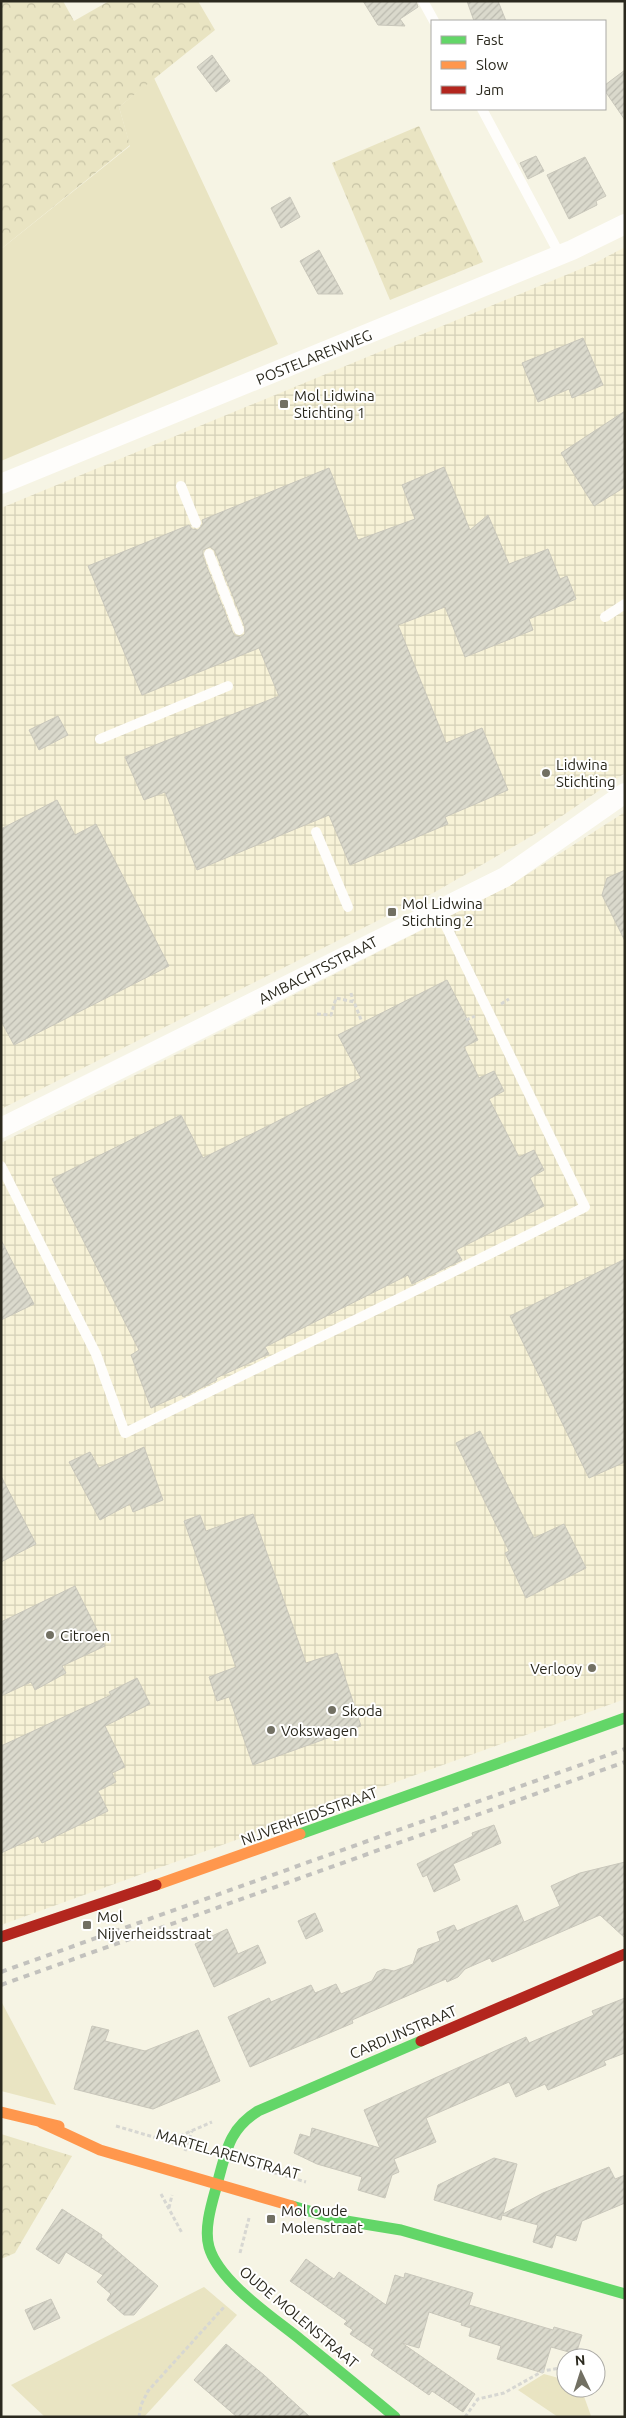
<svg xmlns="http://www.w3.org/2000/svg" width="626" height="2418" font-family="Ubuntu,sans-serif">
<defs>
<pattern id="industrial-grid" width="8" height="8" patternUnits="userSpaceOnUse" patternTransform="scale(1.25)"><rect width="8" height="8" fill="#f7f2d7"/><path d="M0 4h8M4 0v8" fill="none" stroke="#d4d0b8"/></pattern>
<pattern id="forest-crowns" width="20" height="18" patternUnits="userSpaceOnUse" patternTransform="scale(1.25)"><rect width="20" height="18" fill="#e9e4c2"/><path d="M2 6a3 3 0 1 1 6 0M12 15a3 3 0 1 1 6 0" fill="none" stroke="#c8c4a6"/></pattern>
<pattern id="building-hatch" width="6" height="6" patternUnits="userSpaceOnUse" patternTransform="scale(1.25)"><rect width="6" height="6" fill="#dad9cc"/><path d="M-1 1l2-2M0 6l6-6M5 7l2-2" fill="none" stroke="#bbbaaf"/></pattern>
</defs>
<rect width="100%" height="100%" fill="#f6f4e4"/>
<!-- industrial -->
<g fill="url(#industrial-grid)">
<path d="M625,247V773L537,833L435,892L1,1109V508L595,263Z"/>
<path d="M625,812V1699L1,1925V1143L509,886Z"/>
</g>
<!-- grass -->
<g fill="#e9e4c2">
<path d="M154,78L278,344L1,461V249L130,146L119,107Z"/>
<path d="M1,2001L56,2105L1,2091Z"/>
<path d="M204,2287L237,2315L144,2417H45L11,2385Z"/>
<path d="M544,2374L566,2380V2388H581L591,2416L611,2417H558L518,2390Z"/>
</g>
<!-- forest -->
<g fill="url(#forest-crowns)">
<path d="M1,1H63L74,21L109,1H198L215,30L119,107L130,145L1,249Z"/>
<path d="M419,126L483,262L390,300L332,163Z"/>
<path d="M1,2134L72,2156L15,2253L1,2259Z"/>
</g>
<!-- building -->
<g fill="url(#building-hatch)" stroke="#c9c7bb" fill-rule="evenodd">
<path d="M363,1H416L418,7L400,19L405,26L378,25Z"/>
<path d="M467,1H498L506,21H474Z"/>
<path d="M212,55L230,81L216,92L197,67Z"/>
<path d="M625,70V120L605,91V85Z"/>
<path d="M536,156L544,171L528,179L520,163Z"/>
<path d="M585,157L606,196L596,201L597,205L569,219L547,175Z"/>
<path d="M290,197L300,217L281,228L271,208Z"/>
<path d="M319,250L343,294H318L300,261Z"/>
<path d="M583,338L603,385L572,398L569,389L538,402L522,363Z"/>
<path d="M625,411V487L594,506L561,453Z"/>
<path d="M444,467L470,530L488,515L509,564L548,549L560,579L567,576L576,599L529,619L533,630L465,657L445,607L398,625L446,743L482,728L508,790L445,817L448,824L350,865L329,815L197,870L165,792L144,800L125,757L279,696L259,648L142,695L88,566L189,525L192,529L198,530L203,524L202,520L329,468L358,540L415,519L402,485ZM210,547L215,551L245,627V634L241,637L235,636L233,633L203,557V550Z"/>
<path d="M58,716L68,735L39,750L29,730Z"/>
<path d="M57,800L75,835L96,824L169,966L14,1045L1,1021V829Z"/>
<path d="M625,870V941L602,895L607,878Z"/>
<path d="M447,980L478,1040L464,1047L479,1078L494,1071L504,1091L489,1099L519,1157L534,1150L544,1170L530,1178L544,1206L456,1250L462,1260L412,1284L408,1275L265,1347L269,1354L216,1378L217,1380L183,1397L182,1394L151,1408L131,1355L139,1350L52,1179L181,1115L203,1158L272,1124L361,1078L338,1035Z"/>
<path d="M1,1240L34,1304L1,1320Z"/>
<path d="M625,1259V1462L589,1478L510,1316Z"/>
<path d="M480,1431L534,1538L564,1524L586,1568L526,1598L505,1553L509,1551L456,1443Z"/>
<path d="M144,1447L163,1500L133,1512L130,1504L100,1520L69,1462L90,1452L99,1468Z"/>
<path d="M1,1476L36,1544L1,1562Z"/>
<path d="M253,1514L306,1663L337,1653L361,1726L253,1765L229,1697L217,1701L209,1677L236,1667L184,1521L200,1515L206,1531Z"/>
<path d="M75,1586L105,1646L62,1666L66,1673L35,1690L31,1682L1,1696V1622Z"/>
<path d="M137,1678L150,1704L105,1726L125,1767L112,1773L116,1782L98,1791L108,1811L42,1843L38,1836L1,1853V1746L111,1695L109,1692Z"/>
<path d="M494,1825L501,1843L453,1864L460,1880L434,1892L427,1875L423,1877L417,1864L473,1836L472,1833Z"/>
<path d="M625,1862V1938L600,1915L492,1962L490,1958L465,1969L458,1977L447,1982L446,1979L352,2020L353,2023L250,2067L228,2017L269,1998L271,2002L311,1985L315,1993L336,1984L341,1994L372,1981L377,1972L384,1969L394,1971L413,1964L418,1949L440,1941L437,1932L454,1925L457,1931L517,1905L524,1922L560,1906L551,1886L580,1873Z"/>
<path d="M315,1913L323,1931L306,1939L298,1921Z"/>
<path d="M227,1929L238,1954L258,1945L266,1963L214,1987L195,1944Z"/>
<path d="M625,1998V2053L604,2061L606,2065L548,2090L545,2084L516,2097L509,2082L426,2118L436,2142L394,2159L399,2172L392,2175L385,2198L358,2190L362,2177L317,2164L294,2153L300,2134L310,2137L312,2128L380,2148L364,2110L526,2037L529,2043L594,2015L592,2011Z"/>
<path d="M92,2026L109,2030L105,2041L145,2051L198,2030L220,2081L153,2109L74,2089Z"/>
<path d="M494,2158L517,2164L503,2214L543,2193L609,2167L615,2179L625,2175V2203L582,2221L576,2241L556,2235L552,2248L533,2242L538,2225L502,2215L501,2220L434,2200L438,2185Z"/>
<path d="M62,2209L102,2235L101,2237L158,2286L134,2315H124L107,2300L111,2294L97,2282L103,2275L66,2252L59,2264L36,2249Z"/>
<path d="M306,2259L334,2279L339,2272L386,2305L395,2275L404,2278L405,2273L473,2293L469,2305L553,2330L554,2327L582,2335L576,2354L551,2347L543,2373L497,2359L501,2346L469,2336L471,2328L461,2325L462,2323L429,2312L419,2348L402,2343L475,2394L463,2412L432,2391L429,2395L371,2355L374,2350L350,2334L353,2330L344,2324L347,2321L290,2281Z"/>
<path d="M51,2299L60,2318L34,2330L25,2310Z"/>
<path d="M226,2344L264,2375L310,2417H237L194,2380Z"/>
</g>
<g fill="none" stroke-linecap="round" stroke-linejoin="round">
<!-- path -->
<g stroke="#d7d7d2" stroke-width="3" stroke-dasharray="4 2.5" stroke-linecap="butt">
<path d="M351,993L353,1001"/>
<path d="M501,1004L509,999"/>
<path d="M317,1014L331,1015L336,998L354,1002L362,1022"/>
<path d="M466,1020L475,1016"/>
<path d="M116,2126L184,2146"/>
<path d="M168,2141L212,2122"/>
<path d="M185,2151L192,2131"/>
<path d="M248,2165L306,2182"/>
<path d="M161,2194L182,2233"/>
<path d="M169,2208L172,2195"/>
<path d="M240,2253L249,2218"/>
<path d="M139,2417L141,2405L148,2391L224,2307"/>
<path d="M465,2417L478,2399L504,2393L543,2371L566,2367"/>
</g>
<!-- lane -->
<g stroke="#fefdfb" stroke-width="10">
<path d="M423,1L434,21"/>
<path d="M482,109L560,255"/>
<path d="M181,486L196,523"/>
<path d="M209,554L239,630"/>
<path d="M605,617L625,604"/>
<path d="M100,739L228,686"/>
<path d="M316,832L348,907"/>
<path d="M1,1166L96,1354L125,1433L585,1207L438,910"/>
</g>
<!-- street -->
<g stroke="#fefdfb" stroke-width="20">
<path d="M1,484L572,250L625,224"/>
<path d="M1,1128L505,877L625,793"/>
</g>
<!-- fast -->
<g stroke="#63d668" stroke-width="11">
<path d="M300,1834L625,1718"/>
<path d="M292,2206L340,2220L401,2230L625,2294"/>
<path d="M395,2417C364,2391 333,2366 301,2340C274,2318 219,2282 209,2247C203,2226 214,2197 219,2177C227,2147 231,2128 258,2111L421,2041"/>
</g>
<!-- slow -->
<g stroke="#ff974d" stroke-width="11">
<path d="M156,1885L300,1834"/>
<path d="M1,2112L59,2126"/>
<path d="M42,2123L100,2150L292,2206"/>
</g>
<!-- jam -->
<g stroke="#b3261e" stroke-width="11">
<path d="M1,1937L156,1885"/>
<path d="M421,2041L625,1954"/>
</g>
<!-- rail -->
<g stroke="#c2c1bd" stroke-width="4" stroke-dasharray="6 6" stroke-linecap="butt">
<path d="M1,1972L625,1749"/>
<path d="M1,1985L625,1762"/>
</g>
</g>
<!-- markers -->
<g fill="#727063" stroke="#fff" stroke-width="2">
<rect x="279" y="399" width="10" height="10" rx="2.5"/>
<circle cx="546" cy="773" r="5"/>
<rect x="387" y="907" width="10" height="10" rx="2.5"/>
<circle cx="50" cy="1635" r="5"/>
<circle cx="592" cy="1668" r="5"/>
<circle cx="332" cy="1710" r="5"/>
<circle cx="271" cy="1730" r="5"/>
<rect x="82" y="1920" width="10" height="10" rx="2.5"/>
<rect x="266" y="2214" width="10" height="10" rx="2.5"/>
</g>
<g text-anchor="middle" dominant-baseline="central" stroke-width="4" stroke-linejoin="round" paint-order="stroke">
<!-- street labels -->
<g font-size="15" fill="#2b291e" stroke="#fff">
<text transform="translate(314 357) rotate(-22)">POSTELARENWEG</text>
<text transform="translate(318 970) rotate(-27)">AMBACHTSSTRAAT</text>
<text transform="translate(309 1816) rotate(-20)">NIJVERHEIDSSTRAAT</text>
<text transform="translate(403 2032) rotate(-23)">CARDIJNSTRAAT</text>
<text transform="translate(228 2154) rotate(16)">MARTELARENSTRAAT</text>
<text transform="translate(299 2317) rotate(40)">OUDE MOLENSTRAAT</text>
</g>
<!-- poi labels -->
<g font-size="15" fill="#2b291e" stroke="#fff" text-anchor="start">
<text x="294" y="395">Mol Lidwina<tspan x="294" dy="17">Stichting 1</tspan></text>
<text x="556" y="764">Lidwina<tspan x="556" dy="17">Stichting</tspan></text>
<text x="402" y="903">Mol Lidwina<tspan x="402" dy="17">Stichting 2</tspan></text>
<text x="60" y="1635">Citroen</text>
<text x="582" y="1668" text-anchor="end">Verlooy</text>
<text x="342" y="1710">Skoda</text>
<text x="281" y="1730">Vokswagen</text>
<text x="97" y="1916">Mol<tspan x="97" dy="17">Nijverheidsstraat</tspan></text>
<text x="281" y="2210">Mol Oude<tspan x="281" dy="17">Molenstraat</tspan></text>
</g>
</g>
<!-- border -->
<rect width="626" height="2418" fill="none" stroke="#2b291e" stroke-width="5"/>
<!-- legend -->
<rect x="431" y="20" width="175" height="90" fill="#ffffff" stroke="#aaa9a5"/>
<rect x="441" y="36" width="25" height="8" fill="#63d668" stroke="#aaa9a5"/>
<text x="476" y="45" font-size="15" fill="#2b291e">Fast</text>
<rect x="441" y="61" width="25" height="8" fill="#ff974d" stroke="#aaa9a5"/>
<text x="476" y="70" font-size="15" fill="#2b291e">Slow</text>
<rect x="441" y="86" width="25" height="8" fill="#b3261e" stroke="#aaa9a5"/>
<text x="476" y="95" font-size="15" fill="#2b291e">Jam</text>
<!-- north arrow -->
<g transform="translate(581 2373) rotate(356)"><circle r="24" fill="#ffffff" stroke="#aaa9a5"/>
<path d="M0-4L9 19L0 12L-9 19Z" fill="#727063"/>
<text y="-8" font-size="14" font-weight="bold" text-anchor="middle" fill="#2b291e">N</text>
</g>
</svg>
